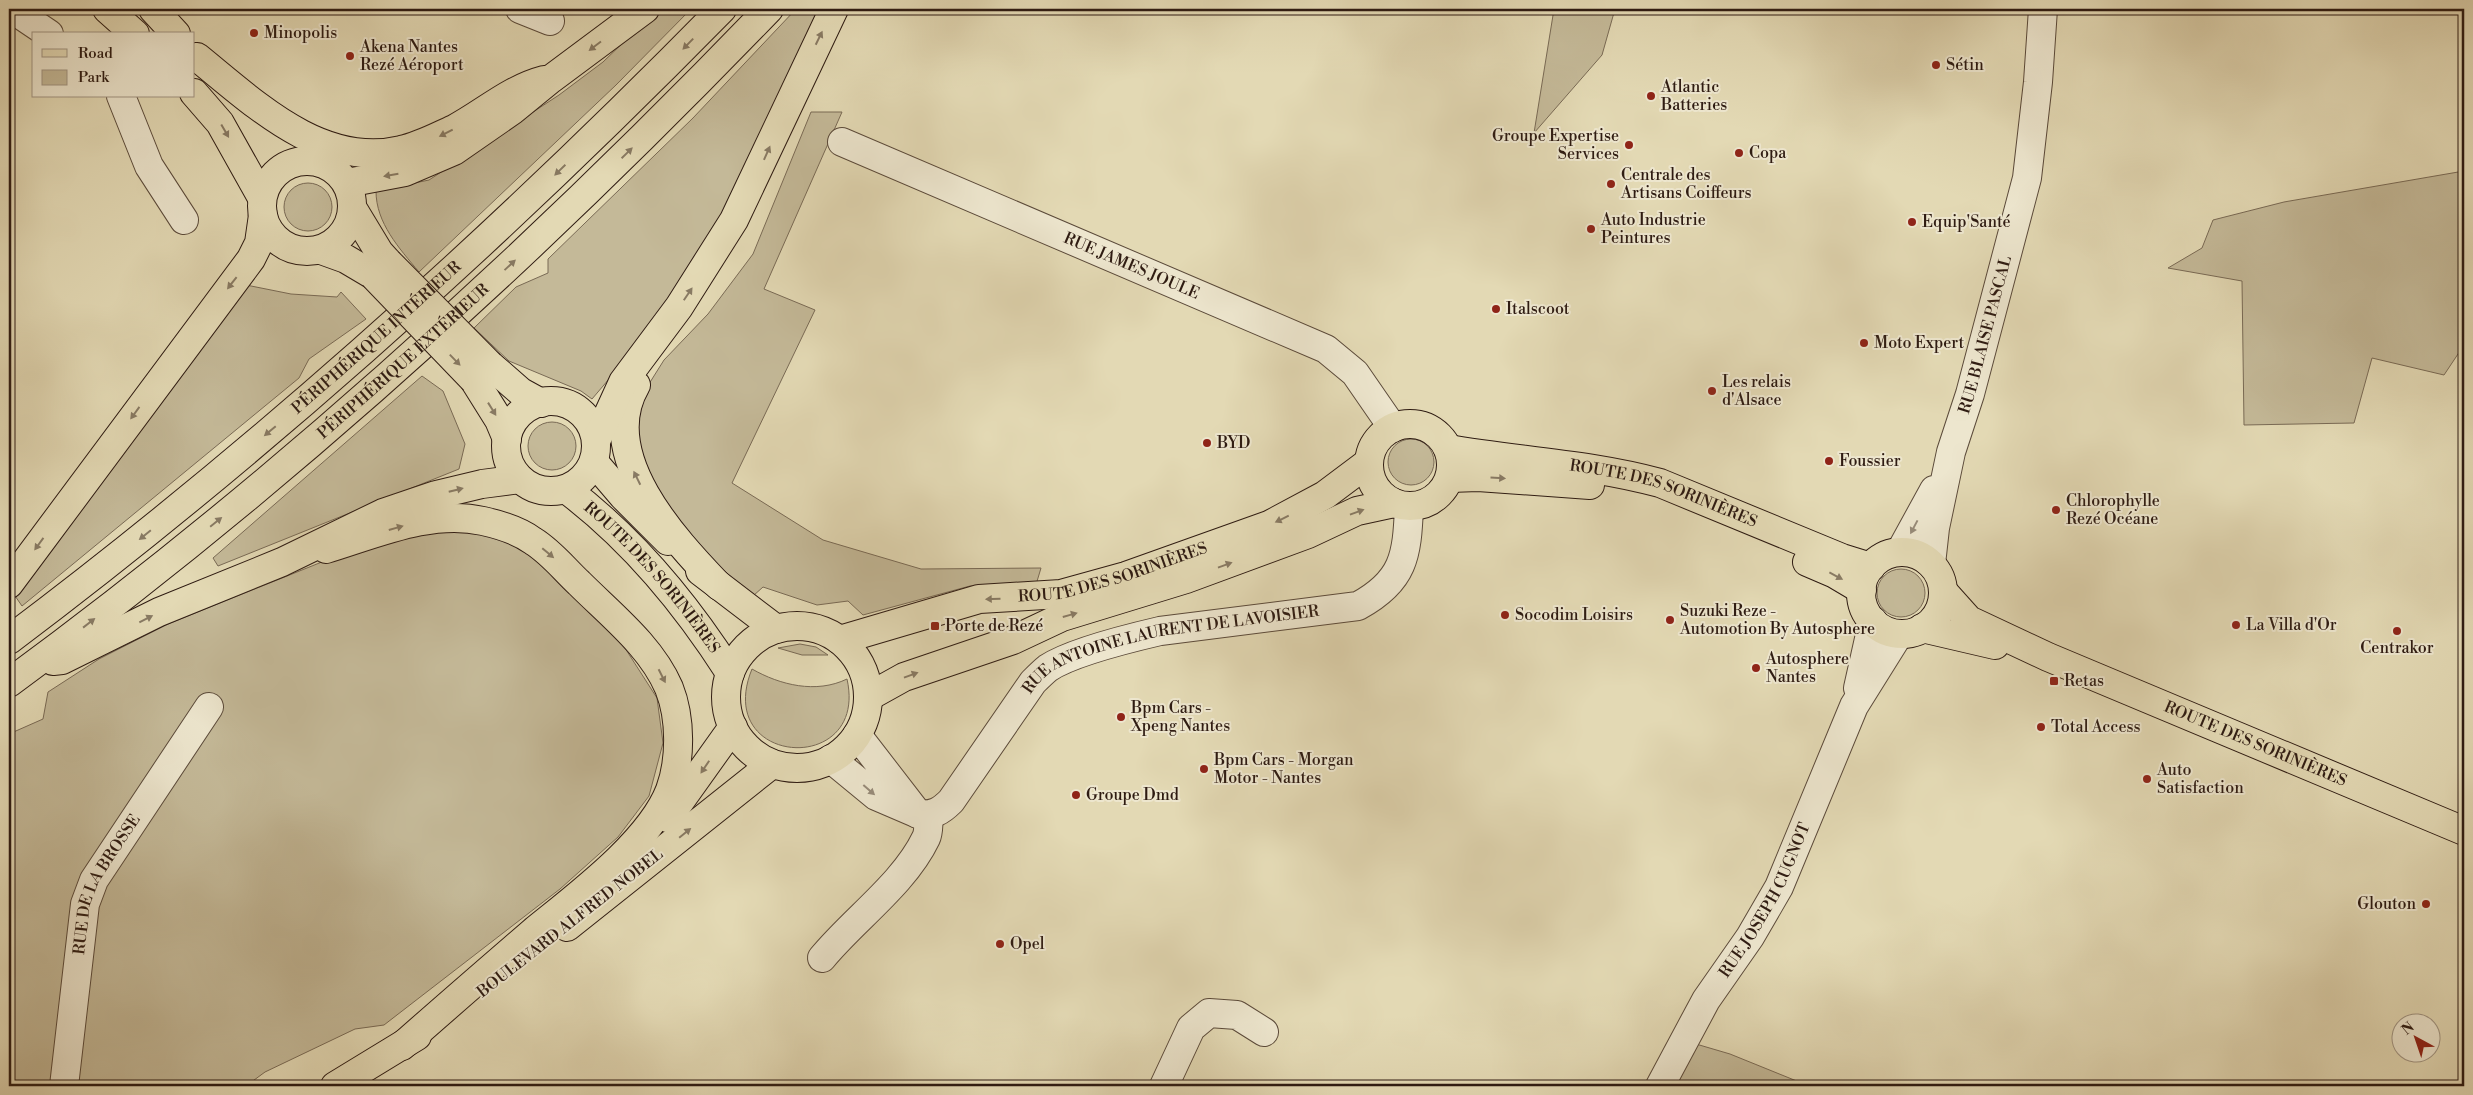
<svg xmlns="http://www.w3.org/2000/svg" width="2473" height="1095" font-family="'Libre Bodoni',serif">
<rect width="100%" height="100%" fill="#e3d9b4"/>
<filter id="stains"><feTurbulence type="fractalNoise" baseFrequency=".004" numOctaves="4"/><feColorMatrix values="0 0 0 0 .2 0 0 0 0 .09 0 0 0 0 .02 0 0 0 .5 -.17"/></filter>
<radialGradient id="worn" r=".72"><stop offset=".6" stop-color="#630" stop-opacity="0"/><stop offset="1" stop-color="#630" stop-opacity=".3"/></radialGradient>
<!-- green -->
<g fill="#c4b998" stroke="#796a55">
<path d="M658,9H691L616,85L419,272C399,248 376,223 376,191L429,180L559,95L603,62Z"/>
<path d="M796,9H826L730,212L660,319L592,399L581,391L509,361L474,328L516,287L548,273V259L693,118Z"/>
<path d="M1554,9H1615L1602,55L1534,133Z"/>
<path d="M811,112H842L764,289L815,310L732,483L823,540L921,569L1041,568L1035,588L970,586L863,615L848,601L817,605L763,587L753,596L724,575L655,494L635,438L642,395L664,360L708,314L753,254Z"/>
<path d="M2464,171V345L2444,375L2372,358L2354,423L2244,425L2242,281L2168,268L2202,248L2213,220L2284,202Z"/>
<circle cx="308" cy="207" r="24"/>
<path d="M241,284L291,294L337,297L341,292L366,319L309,359L299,378L22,606L13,593Z"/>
<path d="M422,376L443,391L465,444L459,469L218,566L213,558Z"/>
<circle cx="552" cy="446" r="24"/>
<circle cx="1411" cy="462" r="23"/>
<path d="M438,524L516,537L623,645L657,698L663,743L649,796L618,837L560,889L384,1025L355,1029L265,1072L246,1086H9V734L43,719L48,692L99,659L168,624L359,547Z"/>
<circle cx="1901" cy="593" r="24"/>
<path d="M800,644L816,647L828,655H802L778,648Z"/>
<path d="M752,669C780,685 816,694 847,679C869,777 712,767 752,669Z"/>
<path d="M1696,1044L1730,1054L1809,1086H1673Z"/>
</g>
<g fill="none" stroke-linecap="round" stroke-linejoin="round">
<defs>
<g id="minor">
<path d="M12,9L49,34"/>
<path d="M520,9L550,21"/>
<path d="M121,96L149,166L184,220"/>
<path id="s1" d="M842,142L1326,349L1355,373L1393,428"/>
<path d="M1900,552L1934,490"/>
<path id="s2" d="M1931,564L1935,528L1951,452L1970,394L2027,178L2038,82L2043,9"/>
<path d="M1858,688L1873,621"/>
<path d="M831,759L876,796L918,814L857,735"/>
<path id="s3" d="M918,814C933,816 941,811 951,801L1033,682C1038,677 1043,672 1048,668C1072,652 1130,638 1160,631L1358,606C1404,581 1407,556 1409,507"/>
<path d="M822,958C854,919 904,884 926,838C929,832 928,823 929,816"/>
<path id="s4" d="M64,1086L85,904L94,880L209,707"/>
<path d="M1164,1086L1191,1028L1209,1013L1237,1015L1264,1032"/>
<path id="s5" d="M1660,1086L1706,1000L1750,937L1779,887L1854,706L1899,634"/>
</g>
<g id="major">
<path d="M107,9L135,34"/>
<path d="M153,9L176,34"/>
<path d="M197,57C254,103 321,169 401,150C420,146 436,137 454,129C484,113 510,89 544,80"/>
<path d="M194,93L220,123L262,198"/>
<circle cx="307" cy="206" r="45"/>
<path d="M353,209L379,252L388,262"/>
<path d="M321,250L346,259L373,275"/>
<path d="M490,365L521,392L541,403"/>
<path d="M474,380L499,420L507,439"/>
<circle cx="551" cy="446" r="45"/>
<circle cx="1410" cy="465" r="41"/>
<path id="s6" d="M1448,449C1519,461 1590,464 1660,483L1842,558L1871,567"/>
<path d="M594,462L623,496L668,541"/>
<path d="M1450,478L1478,477L1590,485"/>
<path id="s7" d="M566,489C631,538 686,604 730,673"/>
<path d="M326,549C376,534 431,509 483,521C501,525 518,530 533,541C551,552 564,569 579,583C611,615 651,646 669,688C681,718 681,760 670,790C650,842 577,896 534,931C490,969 446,1007 402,1046"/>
<circle cx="1902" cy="593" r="41"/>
<path d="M1807,562L1835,574L1862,590"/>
<path d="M700,571L776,629"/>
<path id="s8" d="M1943,591L1969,620L2048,657L2464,831"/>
<circle cx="797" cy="697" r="71"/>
<path d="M1922,628L1995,645"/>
<path id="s9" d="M840,640L979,599L1061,594L1126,576L1269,525L1325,495L1369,462"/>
<path d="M868,697L904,677L1013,640L1062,617L1186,579L1308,534L1357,511L1394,503"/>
<path d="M668,818L733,727"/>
<path d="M567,927L772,764"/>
<path d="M335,1086L417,1036"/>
</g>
<g id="highway">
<path d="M347,183L405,172L454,151L513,110L551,79L645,9"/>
<path d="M636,385C595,455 674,539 719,586"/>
<path d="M596,441L623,382L679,307L734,220L834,9"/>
<path d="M9,584L251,259L259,243L263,215"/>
<path id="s10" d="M9,640C263,449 499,236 722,9"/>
<path d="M53,661L62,660L159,612L282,562L383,513L436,495L482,484L520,479"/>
<path id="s11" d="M9,683C282,483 534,253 769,9"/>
</g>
</defs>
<!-- minor casing -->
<use href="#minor" stroke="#5b4a3a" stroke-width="30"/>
<!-- major casing -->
<use href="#major" stroke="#2e1b12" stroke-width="30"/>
<!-- highway casing -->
<use href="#highway" stroke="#2e1b12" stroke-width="30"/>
<!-- minor -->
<use href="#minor" stroke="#ede6ce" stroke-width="28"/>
<!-- major -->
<use href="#major" stroke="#e3d9b4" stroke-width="28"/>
<!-- highway -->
<use href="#highway" stroke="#e3d9b4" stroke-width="28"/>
<defs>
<g id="major-bridge">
<path d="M388,262L490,365"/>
<path d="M373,275L474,380"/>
</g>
</defs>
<!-- major-bridge casing -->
<use href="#major-bridge" stroke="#2e1b12" stroke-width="30" stroke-linecap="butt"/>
<!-- major-bridge -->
<use href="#major-bridge" stroke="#e3d9b4" stroke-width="28"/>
</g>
<!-- one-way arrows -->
<defs><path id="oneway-solid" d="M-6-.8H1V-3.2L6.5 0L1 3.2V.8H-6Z" transform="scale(1.25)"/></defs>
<g fill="#887a63">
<use href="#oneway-solid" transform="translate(819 38) rotate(-64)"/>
<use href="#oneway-solid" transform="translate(688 44) rotate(134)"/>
<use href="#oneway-solid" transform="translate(595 46) rotate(143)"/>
<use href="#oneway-solid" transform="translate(225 131) rotate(60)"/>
<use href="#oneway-solid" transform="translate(446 133) rotate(153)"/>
<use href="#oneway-solid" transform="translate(627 153) rotate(-44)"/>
<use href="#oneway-solid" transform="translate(767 153) rotate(-66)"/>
<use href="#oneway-solid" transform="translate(560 170) rotate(136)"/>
<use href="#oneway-solid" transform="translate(391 175) rotate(170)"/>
<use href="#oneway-solid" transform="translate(510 265) rotate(-43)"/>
<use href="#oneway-solid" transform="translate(232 283) rotate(128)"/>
<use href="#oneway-solid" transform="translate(688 294) rotate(-56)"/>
<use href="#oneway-solid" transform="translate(455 360) rotate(46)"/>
<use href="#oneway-solid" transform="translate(492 409) rotate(58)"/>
<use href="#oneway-solid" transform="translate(135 413) rotate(126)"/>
<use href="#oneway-solid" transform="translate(270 431) rotate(140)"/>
<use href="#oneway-solid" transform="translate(637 478) rotate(-116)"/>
<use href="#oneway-solid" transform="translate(1498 478) rotate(3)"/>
<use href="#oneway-solid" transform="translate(456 490) rotate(-14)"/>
<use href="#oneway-solid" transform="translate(1357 512) rotate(-20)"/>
<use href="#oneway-solid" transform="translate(1282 519) rotate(154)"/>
<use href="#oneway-solid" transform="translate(216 522) rotate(-39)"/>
<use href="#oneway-solid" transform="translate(396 528) rotate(-16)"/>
<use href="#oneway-solid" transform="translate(145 535) rotate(141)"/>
<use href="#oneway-solid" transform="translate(39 544) rotate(126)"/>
<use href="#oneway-solid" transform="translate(548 553) rotate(40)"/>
<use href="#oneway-solid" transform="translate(1225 565) rotate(-20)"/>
<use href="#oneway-solid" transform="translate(1836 576) rotate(28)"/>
<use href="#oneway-solid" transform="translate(993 599) rotate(178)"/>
<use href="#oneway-solid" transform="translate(1070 615) rotate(-16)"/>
<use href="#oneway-solid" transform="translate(146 619) rotate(-27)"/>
<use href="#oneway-solid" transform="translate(89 623) rotate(-38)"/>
<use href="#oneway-solid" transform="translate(911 675) rotate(-20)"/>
<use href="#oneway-solid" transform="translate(662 676) rotate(63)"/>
<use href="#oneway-solid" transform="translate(705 767) rotate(124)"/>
<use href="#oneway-solid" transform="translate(685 833) rotate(-39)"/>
</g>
<g fill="#978b79">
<use href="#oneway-solid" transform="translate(1914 527) rotate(118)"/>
<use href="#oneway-solid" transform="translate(869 790) rotate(41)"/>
</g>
<!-- markers -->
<g fill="#8f2418" stroke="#ede6ce" stroke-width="2">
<circle cx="254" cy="33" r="5"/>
<circle cx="350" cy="56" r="5"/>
<circle cx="1936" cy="65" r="5"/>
<circle cx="1651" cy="96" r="5"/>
<circle cx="1629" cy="145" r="5"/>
<circle cx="1739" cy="153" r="5"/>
<circle cx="1611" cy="184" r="5"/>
<circle cx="1912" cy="222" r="5"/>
<circle cx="1591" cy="229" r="5"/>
<circle cx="1496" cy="309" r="5"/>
<circle cx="1864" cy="343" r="5"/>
<circle cx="1712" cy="391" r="5"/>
<circle cx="1207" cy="443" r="5"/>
<circle cx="1829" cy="461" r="5"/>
<circle cx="2056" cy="510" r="5"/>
<circle cx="1505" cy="615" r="5"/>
<circle cx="1670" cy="620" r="5"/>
<circle cx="2236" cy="625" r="5"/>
<rect x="930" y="621" width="10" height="10" rx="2.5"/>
<circle cx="2397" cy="631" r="5"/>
<circle cx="1756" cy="668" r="5"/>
<rect x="2049" y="676" width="10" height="10" rx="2.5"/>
<circle cx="1121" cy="717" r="5"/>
<circle cx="2041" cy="727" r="5"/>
<circle cx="1204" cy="769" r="5"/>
<circle cx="2147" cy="779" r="5"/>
<circle cx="1076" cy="795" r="5"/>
<circle cx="2426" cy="904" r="5"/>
<circle cx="1000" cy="944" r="5"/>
</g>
<g text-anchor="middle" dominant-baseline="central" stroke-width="4" stroke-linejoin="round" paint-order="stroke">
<!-- poi labels -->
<g font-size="16" fill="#2e1b12" stroke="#ede6ce" text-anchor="start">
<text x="264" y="33">Minopolis</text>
<text x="360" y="47">Akena Nantes<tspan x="360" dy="18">Rezé Aéroport</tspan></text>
<text x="1946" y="65">Sétin</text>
<text x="1661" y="87">Atlantic<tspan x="1661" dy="18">Batteries</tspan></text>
<text x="1619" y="136" text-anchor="end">Groupe Expertise<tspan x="1619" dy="18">Services</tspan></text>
<text x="1749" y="153">Copa</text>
<text x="1621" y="175">Centrale des<tspan x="1621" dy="18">Artisans Coiffeurs</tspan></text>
<text x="1601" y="220">Auto Industrie<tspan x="1601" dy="18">Peintures</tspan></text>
<text x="1922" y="222">Equip'Santé</text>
<text x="1506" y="309">Italscoot</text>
<text x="1874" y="343">Moto Expert</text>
<text x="1722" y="382">Les relais<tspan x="1722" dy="18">d'Alsace</tspan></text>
<text x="1217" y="443">BYD</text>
<text x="1839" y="461">Foussier</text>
<text x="2066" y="501">Chlorophylle<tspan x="2066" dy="18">Rezé Océane</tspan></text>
<text x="1680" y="611">Suzuki Reze -<tspan x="1680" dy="18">Automotion By Autosphere</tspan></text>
<text x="1515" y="615">Socodim Loisirs</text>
<text x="2246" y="625">La Villa d'Or</text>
<text x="945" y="626">Porte de Rezé</text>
<text x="2397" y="648" text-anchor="middle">Centrakor</text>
<text x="1766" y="659">Autosphere<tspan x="1766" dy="18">Nantes</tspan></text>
<text x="2064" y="681">Retas</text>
<text x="1131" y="708">Bpm Cars -<tspan x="1131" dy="18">Xpeng Nantes</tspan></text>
<text x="2051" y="727">Total Access</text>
<text x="1214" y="760">Bpm Cars - Morgan<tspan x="1214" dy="18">Motor - Nantes</tspan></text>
<text x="2157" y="770">Auto<tspan x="2157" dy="18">Satisfaction</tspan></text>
<text x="1086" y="795">Groupe Dmd</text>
<text x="2416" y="904" text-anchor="end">Glouton</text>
<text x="1010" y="944">Opel</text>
</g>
<!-- street labels -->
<g font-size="16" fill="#2e1b12" stroke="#ede6ce">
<text stroke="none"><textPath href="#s1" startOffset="315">RUE JAMES JOULE</textPath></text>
<text stroke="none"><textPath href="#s2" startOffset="236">RUE BLAISE PASCAL</textPath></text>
<text stroke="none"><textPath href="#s10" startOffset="476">PÉRIPHÉRIQUE INTÉRIEUR</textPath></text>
<text stroke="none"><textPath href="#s11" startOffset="509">PÉRIPHÉRIQUE EXTÉRIEUR</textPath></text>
<text stroke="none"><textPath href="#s6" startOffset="221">ROUTE DES SORINIÈRES</textPath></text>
<text stroke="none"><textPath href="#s9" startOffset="282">ROUTE DES SORINIÈRES</textPath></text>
<text stroke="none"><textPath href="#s7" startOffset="124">ROUTE DES SORINIÈRES</textPath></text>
<text stroke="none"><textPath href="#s3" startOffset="325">RUE ANTOINE LAURENT DE LAVOISIER</textPath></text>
<text stroke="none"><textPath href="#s8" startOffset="351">ROUTE DES SORINIÈRES</textPath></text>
<text stroke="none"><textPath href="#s4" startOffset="209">RUE DE LA BROSSE</textPath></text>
<text stroke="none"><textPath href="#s5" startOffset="214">RUE JOSEPH CUGNOT</textPath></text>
<text transform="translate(570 923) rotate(-38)">BOULEVARD ALFRED NOBEL</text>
</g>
</g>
<!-- margin -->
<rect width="2473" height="1095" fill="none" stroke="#e3d9b4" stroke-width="30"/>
<rect x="10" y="10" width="2453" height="1075" fill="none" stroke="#2e1b12" stroke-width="2.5"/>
<rect x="15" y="15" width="2443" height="1065" fill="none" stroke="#2e1b12"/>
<!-- legend -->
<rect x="32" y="32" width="162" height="65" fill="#ede6ce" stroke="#a19583"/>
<rect x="42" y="49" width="25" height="8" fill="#e3d9b4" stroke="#a19583"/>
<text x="78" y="58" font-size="15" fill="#2e1b12">Road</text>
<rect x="42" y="70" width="25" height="15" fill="#c4b998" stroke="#a19583"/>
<text x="78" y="82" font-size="15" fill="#2e1b12">Park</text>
<!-- north arrow -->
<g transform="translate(2416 1038) rotate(320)"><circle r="24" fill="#ede6ce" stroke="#a19583"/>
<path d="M0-4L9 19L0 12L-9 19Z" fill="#8f2418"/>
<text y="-8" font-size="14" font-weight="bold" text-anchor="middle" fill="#2e1b12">N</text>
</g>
<rect width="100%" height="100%" filter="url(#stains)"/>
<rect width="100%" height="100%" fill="url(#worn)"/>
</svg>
